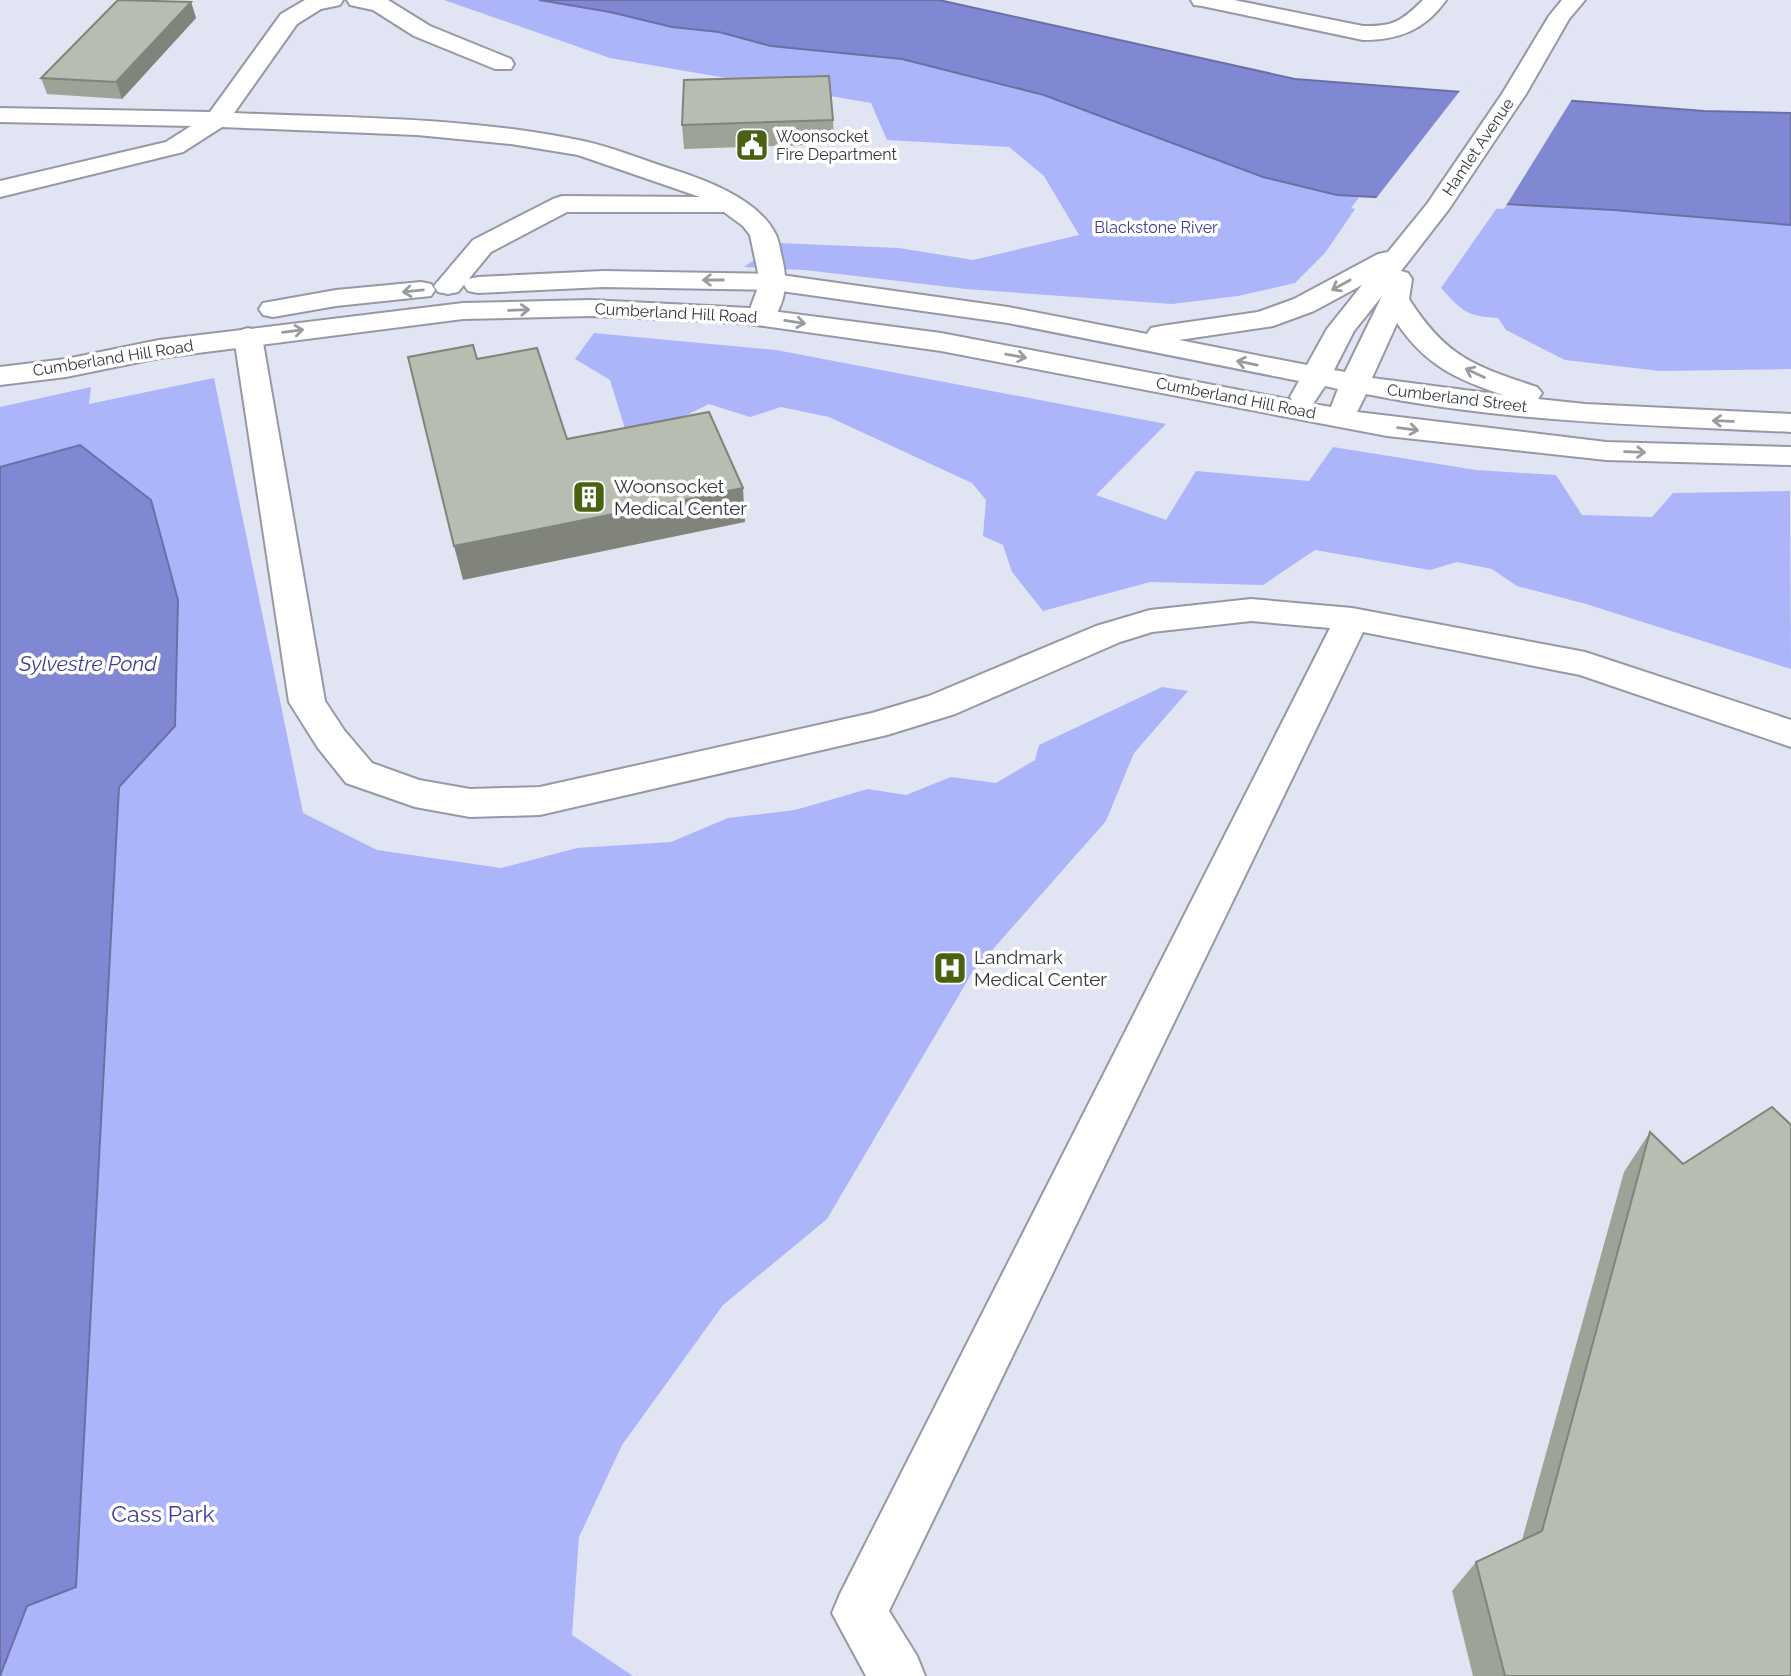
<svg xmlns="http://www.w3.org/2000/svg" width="1791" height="1676" font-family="Raleway,sans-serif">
<rect width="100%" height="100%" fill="#e1e4f2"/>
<!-- green -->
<g fill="#acb4fa">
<path d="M444,0H539L610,12L672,27L719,32L771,46L902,59L1044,95L1263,177L1337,195L1360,196L1351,208L1355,209L1325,253L1295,283L1238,296L1172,304L966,289L805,270L744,267L778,243L899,248L973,260L1079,235L1044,176L1009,147L887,140L871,103L610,58Z"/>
<path d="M1499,205L1614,210L1791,225V369L1660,371L1565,360L1506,330L1498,318C1466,316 1462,311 1441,288Z"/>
<path d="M594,333L776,350L1166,424L1096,495L1166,520L1196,471L1309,481L1333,447L1476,470L1556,475L1582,515L1652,517L1673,493L1790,491L1791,669L1586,604L1517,586L1492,569L1457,562L1430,570L1315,550L1263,585L1150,582L1043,611L1012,572L1003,545L983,536L986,500L972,483L829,417L781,407L750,417L709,404L656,430L626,432L610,380L575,359Z"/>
<path d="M214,378L303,813L377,850L501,868L577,848L671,842L728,818L795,810L868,789L906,795L951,777L996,783L1035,760L1039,745L1162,687L1188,691L1134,753L1106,821L972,973L827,1219L723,1305L622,1445L579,1537L572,1635L633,1676H0V407L91,387L89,404Z"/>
</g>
<!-- water -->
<g fill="#8188d3" stroke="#6a70a6" stroke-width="2">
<path d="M539,0H939L1295,79L1704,111L1791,113V225L1614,210L1337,195L1263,177L1044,95L902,59L771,46L719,32L672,27L610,12Z"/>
<path d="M80,445L151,500L178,600L175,726L119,787L76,1587L27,1606L0,1676V467Z"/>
</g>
<!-- pier -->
<path fill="#e1e4f2" d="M1463,87L1574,96L1504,209L1374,201Z"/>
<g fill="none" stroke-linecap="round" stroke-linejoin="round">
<defs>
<g id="minor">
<path d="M305,0H343L340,5L321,9L297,24L234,113C350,118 469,117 583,141C612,147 640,159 668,168C703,179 757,198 775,233C779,240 780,250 782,258C788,282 786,301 771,323L761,325L751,323L747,317L760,282L750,235L743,226L724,212H567L491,252L458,292L448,294L438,292L434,286L473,240L553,199L562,196L700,197L578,155L511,144L417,135L222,127L183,152L0,197V181L166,142L191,126L0,122V108L210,112L281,14Z"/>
<path d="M347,0H388L430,26L511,59L514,64L511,69H495L414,36L373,10L350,5Z"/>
<path d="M1191,0H1234L1363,26C1393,27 1402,21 1423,0H1446C1425,30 1399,40 1363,40L1202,6L1194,5Z"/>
<path d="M248,328L258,331L262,337L325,701L344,730L372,763L419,780L470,789L540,787L872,713L929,696L1096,626L1150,610L1251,599L1352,608L1585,652L1791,720V747L1580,675L1363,632L889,1611L917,1656L925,1676H866L832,1613L840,1594L1330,628L1251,621L1152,632L1120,642L955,714L887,735L540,815L470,817L415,807L346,783L318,748L289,702L234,337L238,331Z"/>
</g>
<g id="major">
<path d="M1562,0H1585L1569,19L1526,94L1449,209L1401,271L1408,273L1412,279L1409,299C1446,357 1474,366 1537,387L1542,393L1538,399L1585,404L1791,414V432C1649,425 1505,422 1366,394L1357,412L1606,442L1791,447V465L1606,460L1387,436L941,351L749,324L690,320L590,316L463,319L159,358L66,377L0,385V367L66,359L159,340L463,303L590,300L749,308L941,333L1292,400L1290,397L1299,381L1008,323L774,290L603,287L478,293L468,291L464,285L468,279L478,277L603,271L774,274L1008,307L1147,334L1151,328L1161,326L1258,312L1294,299L1378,254L1388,252L1427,204L1502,94L1549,16ZM1362,285L1327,329L1307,365L1179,340L1273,326L1314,311ZM1382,296L1345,372L1334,370L1354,331ZM1397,323C1425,365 1456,379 1503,395L1372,378ZM1325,386L1338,389L1331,407L1313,404Z"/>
<path d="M421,282L431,284L435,290L431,296L336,306L273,317L263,315L259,309L263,303L336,290Z"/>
</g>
</defs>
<!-- minor casing -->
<use href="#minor" stroke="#9698a5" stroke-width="4"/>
<!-- major casing -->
<use href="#major" stroke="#9698a5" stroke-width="4"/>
<!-- minor -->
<use href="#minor" fill="#fff" fill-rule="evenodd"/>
<!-- major -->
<use href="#major" fill="#fff" fill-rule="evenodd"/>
</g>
<!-- wall -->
<g fill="#9da397">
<path d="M191,2L196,18L122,99L47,94L41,78Z"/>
<path d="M833,120L834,144L684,149L682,125Z"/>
<path d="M1650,1132L1683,1164L1791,1676H1473L1452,1591L1476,1562L1522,1540L1624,1172Z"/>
</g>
<!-- shaded-wall -->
<g fill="#80847b">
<path d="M191,2L196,18L122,99L116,82Z"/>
<path d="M743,488L745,522L463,580L454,546Z"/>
</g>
<!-- building -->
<g fill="#b7bdb0" stroke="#80847b" stroke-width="2">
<path d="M118,0L191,2L116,82L41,78Z"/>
<path d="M829,76L833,120L682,125L684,80Z"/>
<path d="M473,345L477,359L537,348L567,439L709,412L743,488L454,546L408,357Z"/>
<path d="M1772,1107L1791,1125V1676H1505L1476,1562L1542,1531L1650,1132L1683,1164Z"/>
</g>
<!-- one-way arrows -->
<defs><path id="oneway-shaft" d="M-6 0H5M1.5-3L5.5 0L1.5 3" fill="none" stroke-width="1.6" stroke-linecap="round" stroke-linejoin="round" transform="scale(1.75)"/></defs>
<g stroke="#9a9b9e">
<use href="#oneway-shaft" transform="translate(713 280) rotate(-180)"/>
<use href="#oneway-shaft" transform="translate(1341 285) rotate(151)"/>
<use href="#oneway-shaft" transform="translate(413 291) rotate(174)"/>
<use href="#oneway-shaft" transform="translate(519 310) rotate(-2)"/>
<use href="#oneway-shaft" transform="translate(795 322) rotate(9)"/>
<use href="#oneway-shaft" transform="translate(293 331) rotate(-7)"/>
<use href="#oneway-shaft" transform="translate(1016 356) rotate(10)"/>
<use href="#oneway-shaft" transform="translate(1247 363) rotate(-168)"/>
<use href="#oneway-shaft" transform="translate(1475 373) rotate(-155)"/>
<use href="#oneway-shaft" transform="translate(1723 421) rotate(-178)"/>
<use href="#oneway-shaft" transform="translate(1408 429) rotate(7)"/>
<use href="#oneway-shaft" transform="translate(1635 452) rotate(2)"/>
</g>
<!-- icons -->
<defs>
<symbol id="civic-square" viewBox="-11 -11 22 22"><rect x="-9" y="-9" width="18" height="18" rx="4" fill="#486211" stroke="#fff"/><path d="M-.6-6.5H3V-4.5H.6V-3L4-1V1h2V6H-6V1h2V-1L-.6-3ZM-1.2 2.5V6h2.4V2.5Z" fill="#fff"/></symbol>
<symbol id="building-square" viewBox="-11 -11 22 22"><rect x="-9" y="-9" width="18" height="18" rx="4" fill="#486211" stroke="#fff"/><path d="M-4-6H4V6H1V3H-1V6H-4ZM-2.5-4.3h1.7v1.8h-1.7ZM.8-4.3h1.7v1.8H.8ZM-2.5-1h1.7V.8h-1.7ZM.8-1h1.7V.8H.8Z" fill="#fff"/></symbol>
<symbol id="hospital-square" viewBox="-11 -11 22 22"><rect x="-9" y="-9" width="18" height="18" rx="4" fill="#486211" stroke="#fff"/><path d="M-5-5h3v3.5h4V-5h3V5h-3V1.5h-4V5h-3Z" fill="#fff"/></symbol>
</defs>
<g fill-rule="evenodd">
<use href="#civic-square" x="733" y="126" width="38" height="38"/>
<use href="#building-square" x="570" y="478" width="38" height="38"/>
<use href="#hospital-square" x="931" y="949" width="38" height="38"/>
</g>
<g text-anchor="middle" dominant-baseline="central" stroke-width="7" stroke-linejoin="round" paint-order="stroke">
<!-- far-poi labels -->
<g font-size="16" fill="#36373d" stroke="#fff" text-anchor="start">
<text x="776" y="136">Woonsocket<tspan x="776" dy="18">Fire Department</tspan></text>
</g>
<!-- far-street labels -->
<g font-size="16" fill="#36373d" stroke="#fff">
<text transform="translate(1478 147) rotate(-56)">Hamlet Avenue</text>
<text transform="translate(676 313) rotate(3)">Cumberland Hill Road</text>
<text transform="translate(113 358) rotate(-9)">Cumberland Hill Road</text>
<text transform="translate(1236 398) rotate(11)">Cumberland Hill Road</text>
<text transform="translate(1457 398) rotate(7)">Cumberland Street</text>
</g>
<!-- far-park labels -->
<g font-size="16" fill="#3d3c94" stroke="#fff">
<text x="1156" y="227">Blackstone River</text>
</g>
<!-- poi labels -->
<g font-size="19" fill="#36373d" stroke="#fff" text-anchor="start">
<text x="614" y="486">Woonsocket<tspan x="614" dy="22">Medical Center</tspan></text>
<text x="974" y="957">Landmark<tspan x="974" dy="22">Medical Center</tspan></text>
</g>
<!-- water labels -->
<g font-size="21" font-style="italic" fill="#3f3e96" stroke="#fff">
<text x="88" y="663">Sylvestre Pond</text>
</g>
<!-- near-park labels -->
<g font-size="23" fill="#3d3c94" stroke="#fff">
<text x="163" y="1513">Cass Park</text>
</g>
</g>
</svg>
